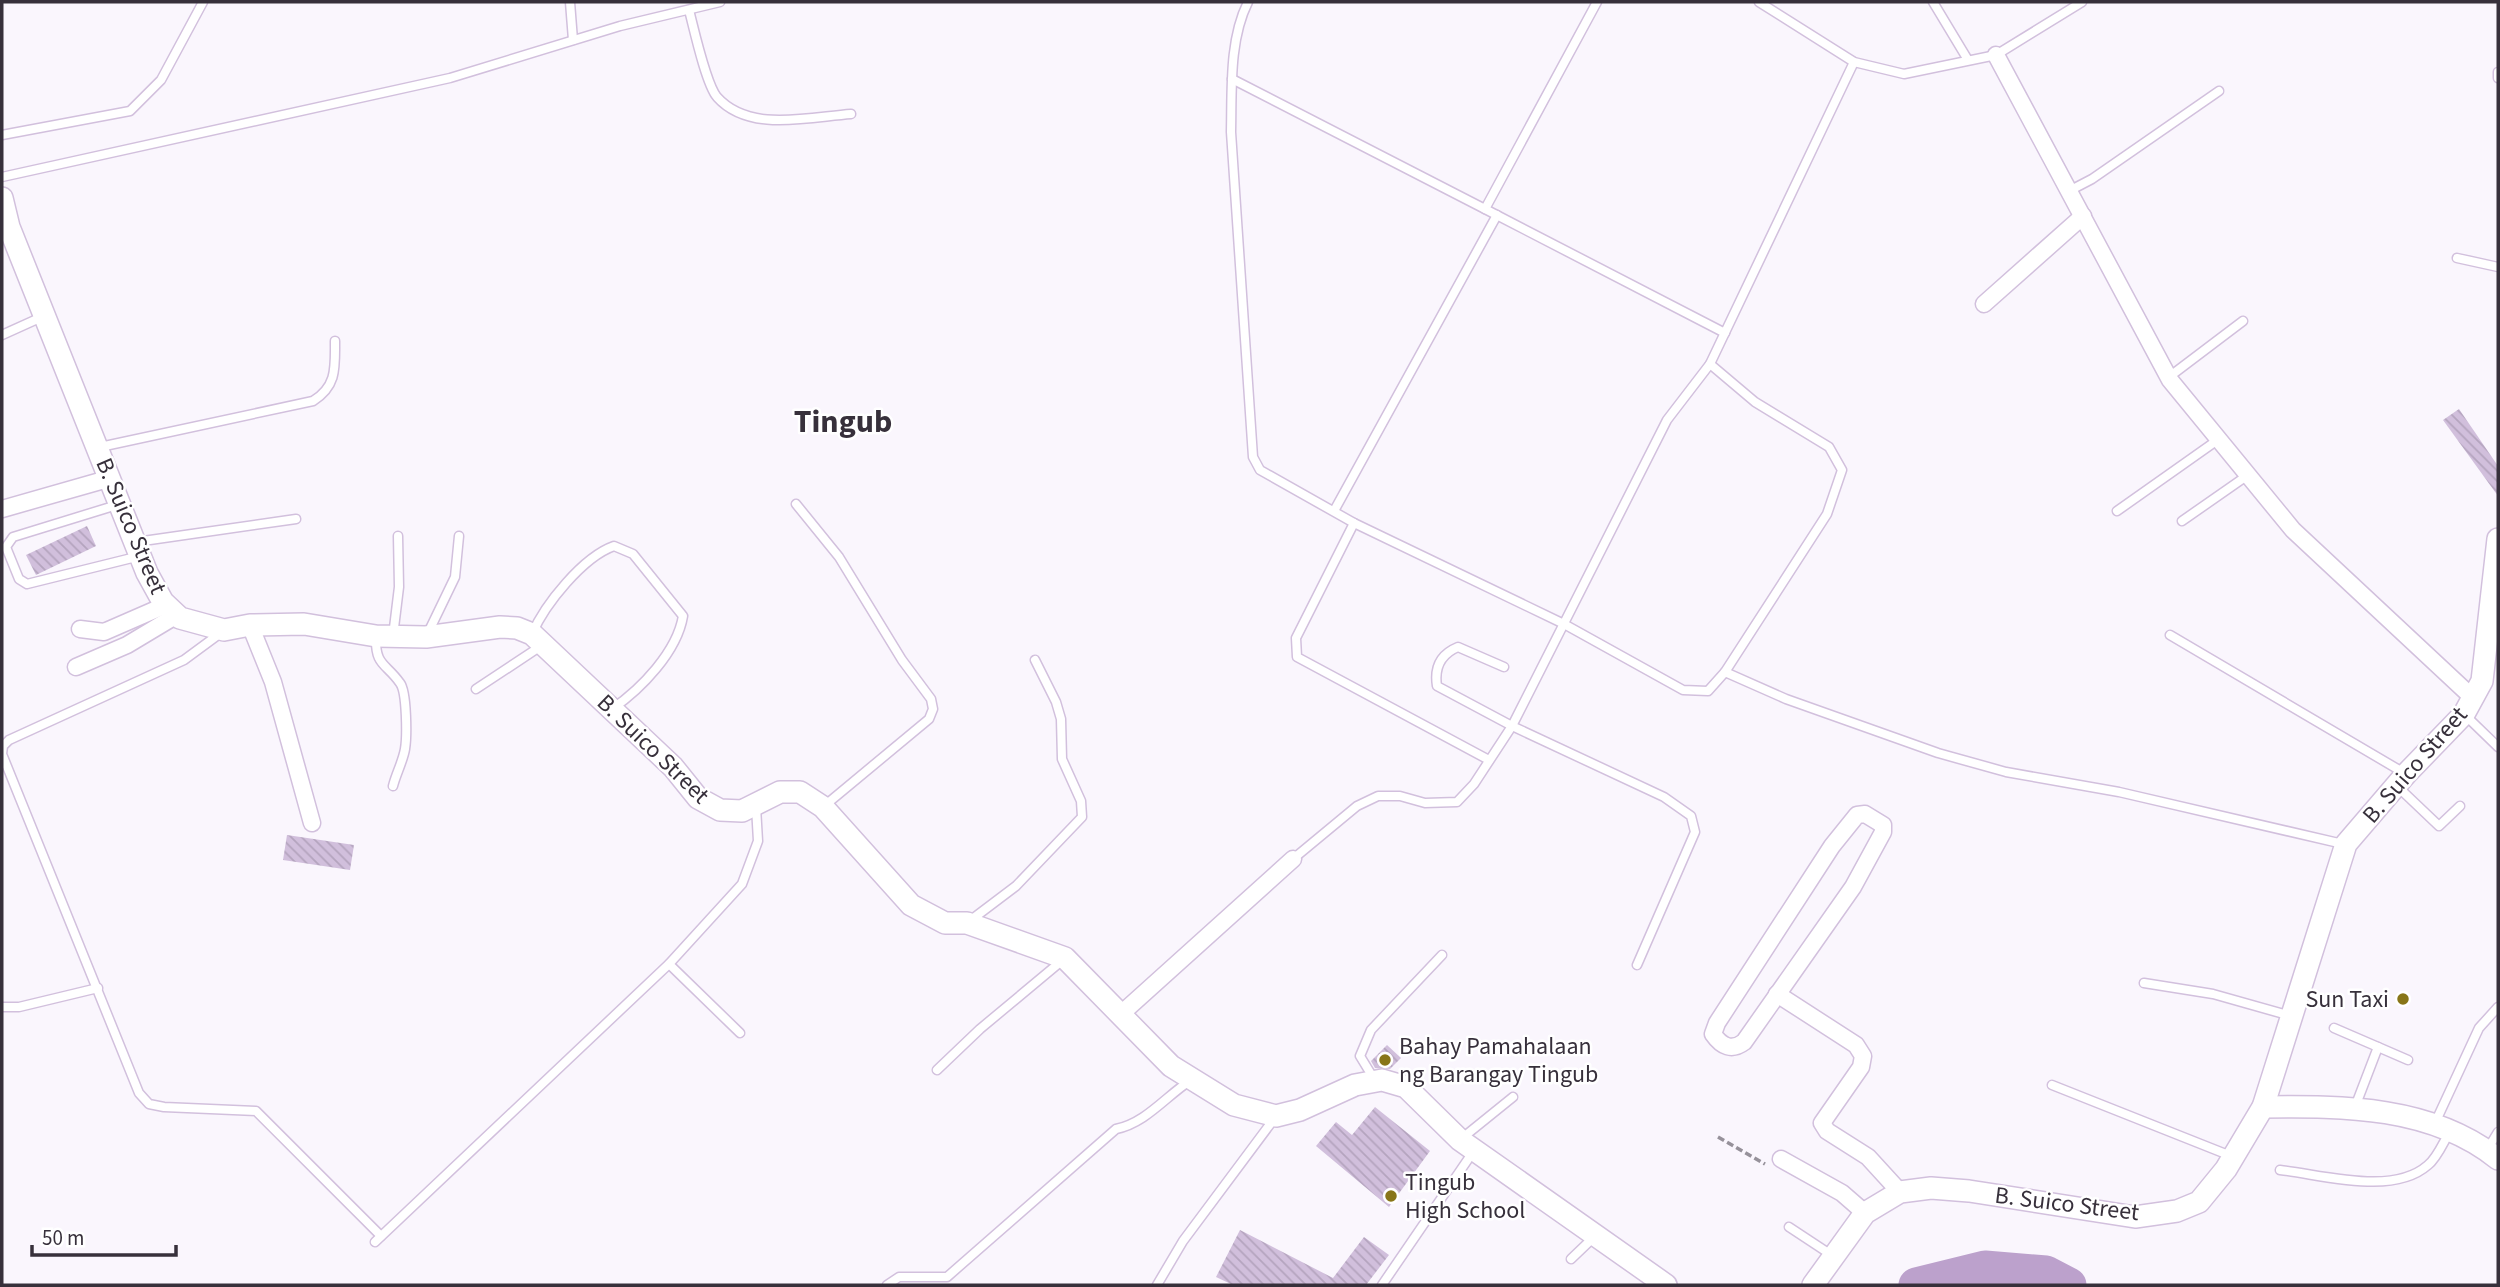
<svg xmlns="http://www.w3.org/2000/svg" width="2500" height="1287" font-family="'Source Sans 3',sans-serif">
<defs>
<pattern id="building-back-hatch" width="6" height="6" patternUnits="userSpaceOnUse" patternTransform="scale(1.75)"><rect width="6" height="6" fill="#d1bfdc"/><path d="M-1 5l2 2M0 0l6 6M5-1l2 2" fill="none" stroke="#b4a4be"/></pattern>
</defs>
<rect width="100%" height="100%" fill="#faf6fd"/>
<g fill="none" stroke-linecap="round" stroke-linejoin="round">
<!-- river -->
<path stroke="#bca1cc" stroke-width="35" d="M1916,1285L1985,1268L2046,1273L2069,1285"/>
</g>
<!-- building -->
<g fill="url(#building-back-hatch)">
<path d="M2459,409L2498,466V496L2443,420Z"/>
<path d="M87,526L96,546L36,575L26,555Z"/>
<path d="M287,835L354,845L350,870L283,860Z"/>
<path d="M1387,1045L1401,1058L1390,1069L1375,1068L1371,1061Z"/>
<path d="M1375,1107L1430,1151L1389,1207L1316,1146L1336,1122L1352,1135Z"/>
<path d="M1240,1230L1333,1278L1364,1237L1389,1255L1366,1285H1233L1216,1277Z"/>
</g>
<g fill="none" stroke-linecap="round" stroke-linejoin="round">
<defs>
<g id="service">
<path d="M570,2L573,40"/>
<path d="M1248,2C1229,40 1232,89 1231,132L1253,457L1260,470L1354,523L1564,624L1683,690L1708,691L1725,672"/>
<path d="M1759,2L1854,62L1904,74L1996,55L2082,2"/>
<path d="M1933,2L1968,60"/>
<path d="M689,10C694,29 706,84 717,97C749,133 809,117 851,114"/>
<path d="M2498,72V78"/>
<path d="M1232,79L1485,209L1597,2"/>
<path d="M2,135L130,111L161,80L203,2"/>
<path d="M2,177L450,78L620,26L720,2"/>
<path d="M2069,191L2092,179L2219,91"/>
<path d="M1485,209L1725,333"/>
<path d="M2457,258L2498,267"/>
<path d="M2,335L44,316"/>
<path d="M1710,364L1755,402L1829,447L1842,470L1827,514L1725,672L1786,699L1938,753L2006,772L2119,792L2343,844"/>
<path d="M2169,377L2243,321"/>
<path d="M100,447L313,401C337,386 335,368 335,341"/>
<path d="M796,504L839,557L902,660L931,699L933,709L929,719L823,807"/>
<path d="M117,505L13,537L6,547L19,579L27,584L140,556"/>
<path d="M1334,511L1497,215"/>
<path d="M2117,511L2219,439"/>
<path d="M2182,521L2248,475"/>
<path d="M1354,523L1296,638L1297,657L1489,760"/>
<path d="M136,542L296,519"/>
<path d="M222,632L184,660L9,740L3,746L2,754L139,1093L149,1104L164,1107L256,1111L381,1236"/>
<path d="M532,634C545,604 583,557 614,546L633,554L683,616C677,652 641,689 612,709"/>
<path d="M427,635L455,577L459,536"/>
<path d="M2170,635L2406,774"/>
<path d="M393,636L399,587L398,536"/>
<path d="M376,637C375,666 386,663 400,683C407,692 407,737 405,749C403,761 396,774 393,786"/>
<path d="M1504,667L1458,647C1441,654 1434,667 1437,686L1512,726L1664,797L1691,816L1695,832L1637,965"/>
<path d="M476,689L541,646"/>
<path d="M2465,715L2498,747"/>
<path d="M2398,787L2439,826L2460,806"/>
<path d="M1293,859L1357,806L1378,796H1400L1425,803L1457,802L1474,784L1512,726L1667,420L1710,364L1854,62"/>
<path d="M971,920L1016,886L1082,817L1081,801L1062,759L1061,719L1056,702L1035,660"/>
<path d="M669,964L740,1033"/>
<path d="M2144,983L2213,994L2291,1016"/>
<path d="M2,1007H19L98,988"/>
<path d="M2334,1028L2378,1047L2355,1107"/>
<path d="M2378,1047L2408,1060"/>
<path d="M937,1070L980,1029L1064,959"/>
<path d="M1374,1079L1360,1056L1371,1030L1442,955"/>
<path d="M2052,1085L2231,1156"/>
<path d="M2435,1123L2479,1028L2498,1007"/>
<path d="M1461,1139L1513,1097"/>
<path d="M2487,1150L2498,1132"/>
<path d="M2280,1170C2324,1175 2393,1196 2428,1165C2437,1158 2443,1143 2449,1133"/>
<path d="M1789,1227L1833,1256"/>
<path d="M375,1242L669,964L742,884L758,841L756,807"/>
<path d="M1571,1259L1594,1237"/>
<path d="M887,1285L899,1277H947L1116,1129C1146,1123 1166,1096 1191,1080"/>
<path d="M1157,1285L1183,1241L1274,1119"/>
<path d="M1382,1285L1473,1152"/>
</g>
<g id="minor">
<path d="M1996,55L2170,380L2293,530L2473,698"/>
<path d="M1984,304L2083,216"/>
<path d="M2,509L111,478"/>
<path d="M250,625L273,682L312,823"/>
<path d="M80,629L104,632L166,605"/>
<path d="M76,667L127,645L177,615"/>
<path d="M1865,814L1883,825V832L1853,887L1744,1042C1732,1051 1722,1047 1713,1034L1717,1023L1832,846L1857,815Z"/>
<path d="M1777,994L1856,1045L1863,1056L1861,1067L1822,1123L1827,1131L1868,1157L1900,1192"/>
<path d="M1121,1014L1293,859"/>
<path d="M1781,1159L1842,1193L1865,1213"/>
</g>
<g id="tertiary">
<path d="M2,198L9,227L147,573L163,602L180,618L224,630L250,625L304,624L376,636L426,637L500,627L517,628L532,634L673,767L698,798L720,810L742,811L780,792H800L823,807L911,905L945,923H967L1065,958L1171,1066L1234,1105L1276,1116L1300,1110L1355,1085L1382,1080L1406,1087L1460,1140L1666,1285"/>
<path d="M2263,1107C2344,1106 2432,1106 2498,1159"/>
<path d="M1813,1285L1865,1213L1900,1192L1931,1188L1969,1191L2135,1217L2177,1211L2199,1202L2226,1169L2263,1107L2346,844L2406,774L2464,714L2482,681L2498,539"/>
</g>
</defs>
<!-- service casing -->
<use href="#service" stroke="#d2c0dd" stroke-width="11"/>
<!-- minor casing -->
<use href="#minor" stroke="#d2c0dd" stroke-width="19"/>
<!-- tertiary casing -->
<use href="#tertiary" stroke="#d2c0dd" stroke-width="24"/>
<!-- path -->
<path stroke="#96919a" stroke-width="3.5" stroke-dasharray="7 3.5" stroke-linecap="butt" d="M1718,1137L1765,1164"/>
<!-- service -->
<use href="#service" stroke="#fff" stroke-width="8"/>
<!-- minor -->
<use href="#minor" stroke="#fff" stroke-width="16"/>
<!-- tertiary -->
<use href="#tertiary" stroke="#fff" stroke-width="21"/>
</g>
<!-- markers -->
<g fill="#887518" stroke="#fff" stroke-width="2.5">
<circle cx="2403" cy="999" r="7"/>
<circle cx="1385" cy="1060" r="7"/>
<circle cx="1391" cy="1196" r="7"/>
</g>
<g text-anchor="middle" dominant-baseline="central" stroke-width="5" stroke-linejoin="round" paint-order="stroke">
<!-- street labels -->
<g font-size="24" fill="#37303b" stroke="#fff">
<text transform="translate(131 526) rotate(67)">B. Suico Street</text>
<text transform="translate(653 749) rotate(44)">B. Suico Street</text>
<text transform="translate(2415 765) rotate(-49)">B. Suico Street</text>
<text transform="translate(2067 1204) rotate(7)">B. Suico Street</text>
</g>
<!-- poi labels -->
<g font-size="24" fill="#37303b" stroke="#fff" text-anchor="start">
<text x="2389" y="999" text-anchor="end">Sun Taxi</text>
<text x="1399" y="1046">Bahay Pamahalaan<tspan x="1399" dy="28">ng Barangay Tingub</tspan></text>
<text x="1405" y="1182">Tingub<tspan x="1405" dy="28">High School</tspan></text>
</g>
<!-- district labels -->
<g font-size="32" font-weight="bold" fill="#37303b" stroke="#fff">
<text x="843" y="422">Tingub</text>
</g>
</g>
<!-- border -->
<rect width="2500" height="1287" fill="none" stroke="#37303b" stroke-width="7"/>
<!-- scale -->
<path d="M32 1245v10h144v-10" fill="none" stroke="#37303b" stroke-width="3.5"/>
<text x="42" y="1245" font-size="21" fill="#37303b" stroke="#ffffff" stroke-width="5" paint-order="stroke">50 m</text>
</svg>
